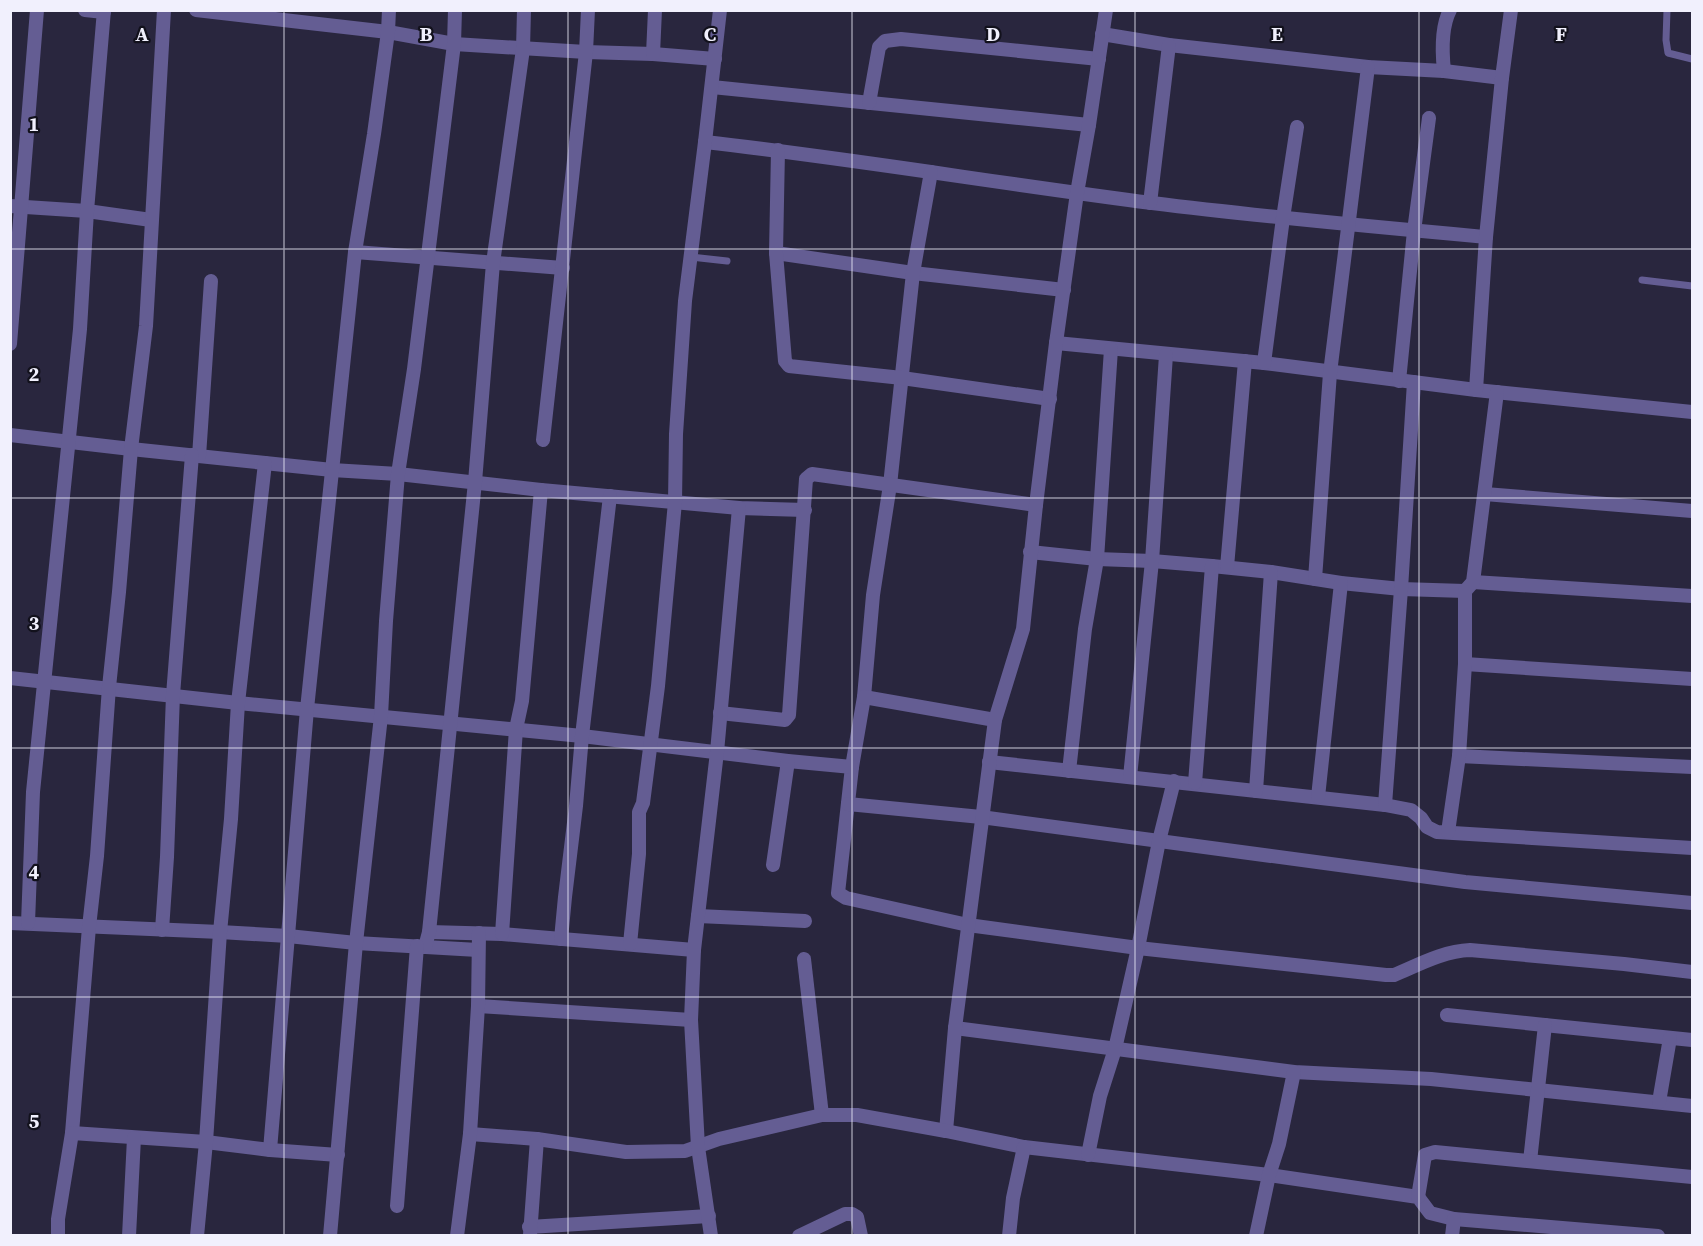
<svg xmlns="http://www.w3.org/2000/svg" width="1703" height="1246" font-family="'Source Serif 4',serif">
<rect width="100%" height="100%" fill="#29263e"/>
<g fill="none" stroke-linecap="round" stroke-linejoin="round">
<!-- service -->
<g stroke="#645d93" stroke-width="7">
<path d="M1667,10L1666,40L1668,53L1692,59"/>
<path d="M691,257L727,261"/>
<path d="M1642,280L1692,286"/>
</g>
<!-- minor -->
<g stroke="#645d93" stroke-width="14">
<path d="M85,10L104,12"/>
<path d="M196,10L388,32L454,44L586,52L653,54L715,59"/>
<path d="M1102,34L1169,45L1368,67L1444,71L1502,78"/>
<path d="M653,54L655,10"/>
<path d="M1444,71C1442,52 1441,27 1450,10"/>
<path d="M712,87L1089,125"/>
<path d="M869,103L879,47L885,41L901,39L1099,59"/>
<path d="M705,142C855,159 1003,184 1152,203C1263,217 1375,227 1486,237"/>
<path d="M778,150L776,253L913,273L1064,290"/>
<path d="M931,172L913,273L890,485L873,595L864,697L852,767L838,893L846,898L968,925L1138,948L1386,975H1394C1418,965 1443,951 1470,950L1624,964L1692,972"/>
<path d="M1150,203L1169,45"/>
<path d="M10,206L87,211L151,220"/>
<path d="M355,252L563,268"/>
<path d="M776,253L785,361L789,366L902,378L1050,399"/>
<path d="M1056,343L1264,363L1476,390L1692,412"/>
<path d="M10,344L37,10"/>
<path d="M1264,363L1283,218L1297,127"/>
<path d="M1399,381L1414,231L1429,118"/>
<path d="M1476,390L1486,237L1502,78L1511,10"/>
<path d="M10,435L131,449L332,470L398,474L541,490L739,508L805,510"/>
<path d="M543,440L586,52L588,10"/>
<path d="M199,456L211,281"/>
<path d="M1485,494L1692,511"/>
<path d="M1030,552L1097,559L1152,561L1212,566L1271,572L1341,583L1401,589L1465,591"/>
<path d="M1227,567L1245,361"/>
<path d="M1315,579L1330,373L1368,67"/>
<path d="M1473,582L1692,596"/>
<path d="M1465,664L1692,679"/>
<path d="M10,678L238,703L582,736L788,761L852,767"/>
<path d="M864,697L995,720"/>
<path d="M720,713L785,720L789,715L806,479L812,474L1036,505"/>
<path d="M1459,756L1692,767"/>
<path d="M989,762L1385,805L1411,810L1421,818L1427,827L1437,832L1692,848"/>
<path d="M1069,771L1085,629L1097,559L1111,349"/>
<path d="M1130,777L1152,561L1166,355"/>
<path d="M1195,783L1212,566"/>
<path d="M1256,791L1271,572"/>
<path d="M1318,797L1341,583"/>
<path d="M848,804L981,817L1465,882L1692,903"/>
<path d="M1385,805L1401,589L1414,382"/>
<path d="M1448,832L1459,756L1465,664V591L1473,582L1497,392"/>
<path d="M773,865L788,761"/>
<path d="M698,916L805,921"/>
<path d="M10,923L220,932L288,936L356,943L478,950"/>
<path d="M28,923L33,792L80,329L87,211L104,10"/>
<path d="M162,930L167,857L173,695L192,455"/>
<path d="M429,932L502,934L694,950"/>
<path d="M502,934L516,729L522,701L541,490"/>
<path d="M561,939L565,897L576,806L582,736L610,496"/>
<path d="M630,944L639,854V812L643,803L658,686L675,502L676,434L685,301L705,142L720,10"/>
<path d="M425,947L429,932L475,482L493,263L523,49L524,10"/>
<path d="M804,959L822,1115"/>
<path d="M478,1006L691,1020"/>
<path d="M1447,1015L1692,1040"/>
<path d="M955,1028L1294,1072L1431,1079L1692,1106"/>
<path d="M1659,1102L1670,1038"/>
<path d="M946,1131L955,1028L995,720L1023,629L1036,505L1056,343L1077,193L1089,125L1106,10"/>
<path d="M72,1133L89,927L97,856L109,687L119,592L131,449L146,326L164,10"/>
<path d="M470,1134L537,1139L626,1152L685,1151L719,1139L822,1115H857L946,1131L1024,1147L1269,1175L1418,1197L1430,1213L1454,1219L1658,1236"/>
<path d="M270,1150L307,709L355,252L374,134L388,32L389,10"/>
<path d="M1088,1155L1100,1096L1115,1049L1138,948L1159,841L1174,781"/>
<path d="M1530,1161L1545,1025"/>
<path d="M1418,1197L1425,1155L1435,1152L1692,1177"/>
<path d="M397,1206L417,946"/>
<path d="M529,1227L709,1216"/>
<path d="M530,1235L537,1139"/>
<path d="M58,1236V1219L72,1133L206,1142L270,1150L338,1155"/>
<path d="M129,1236L134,1138"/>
<path d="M197,1236L206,1142L220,932L231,819L238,703L265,463"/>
<path d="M330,1236L356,943L381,716L386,621L398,474L414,369L454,44L455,10"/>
<path d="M457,1236L470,1134L478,1006L479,933"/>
<path d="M711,1236L698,1147L691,1020L694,950L717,752L739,508"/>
<path d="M799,1236L845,1214H852L857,1217L861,1236"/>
<path d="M1009,1236L1013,1198L1024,1147"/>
<path d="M1256,1236L1269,1175L1279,1144L1294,1072"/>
<path d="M1452,1236L1454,1219"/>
</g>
</g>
<!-- grid -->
<path fill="none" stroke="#f1f0fd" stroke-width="1.5" stroke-opacity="0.55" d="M284,10V1236M568,10V1236M852,10V1236M1135,10V1236M1419,10V1236M10,249H1692M10,498H1692M10,748H1692M10,997H1692"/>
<g font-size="20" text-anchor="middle" font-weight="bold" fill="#f1f0fd" stroke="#12111c" stroke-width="4.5" stroke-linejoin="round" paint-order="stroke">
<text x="142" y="41">A</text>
<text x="426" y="41">B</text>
<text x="710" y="41">C</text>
<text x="993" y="41">D</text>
<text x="1277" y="41">E</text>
<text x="1561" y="41">F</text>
<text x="34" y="131">1</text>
<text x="34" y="381">2</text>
<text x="34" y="630">3</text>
<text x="34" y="879">4</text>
<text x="34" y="1128">5</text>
</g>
<!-- border -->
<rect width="1703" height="1246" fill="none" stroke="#f1f0fd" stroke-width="24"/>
</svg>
